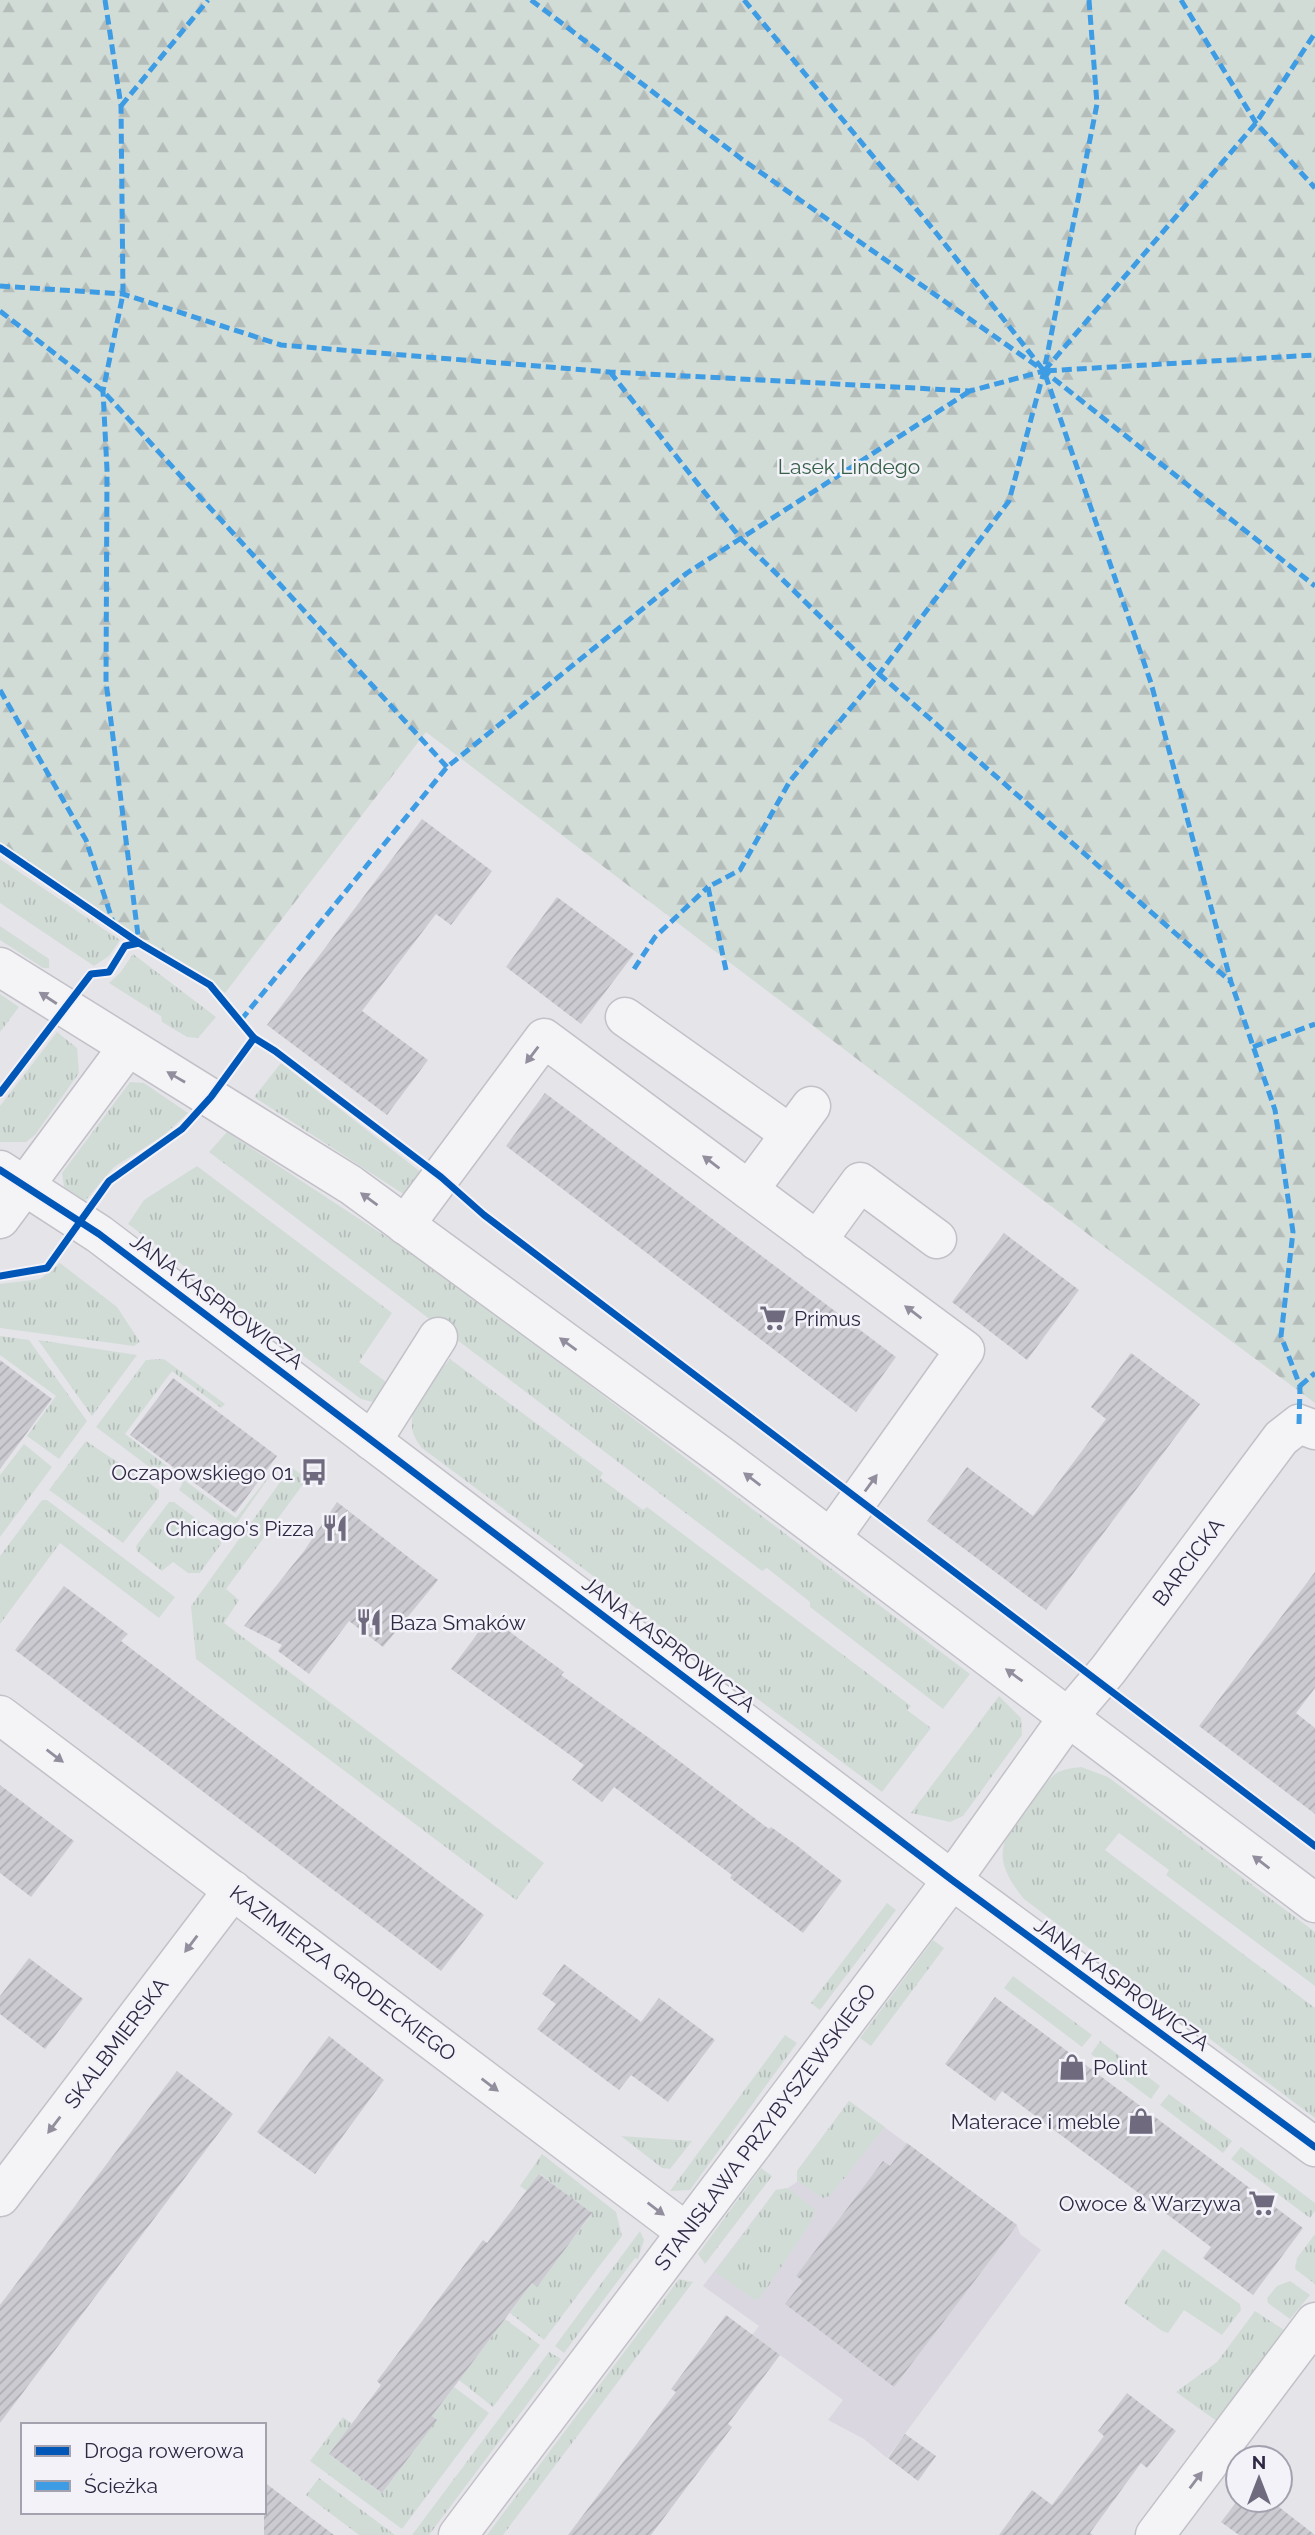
<svg xmlns="http://www.w3.org/2000/svg" width="1315" height="2535" font-family="Raleway,sans-serif">
<defs>
<pattern id="grass-tufts" width="24" height="20" patternUnits="userSpaceOnUse" patternTransform="scale(1.75)"><rect width="24" height="20" fill="#d2dcd7"/><path d="M3 7l-1-3M5 7V3M7 7l1-3M15 17l-1-3M17 17v-4M19 17l1-3" fill="none" stroke="#b5bdba"/></pattern>
<pattern id="forest-firs" width="22" height="20" patternUnits="userSpaceOnUse" patternTransform="scale(1.75)"><rect width="22" height="20" fill="#d2dcd7"/><path d="M5 1l3.5 6h-7zM16 11l3.5 6h-7z" fill="#b5bdba"/></pattern>
<pattern id="building-hatch" width="6" height="6" patternUnits="userSpaceOnUse" patternTransform="scale(1.75)"><rect width="6" height="6" fill="#cccbd1"/><path d="M-1 1l2-2M0 6l6-6M5 7l2-2" fill="none" stroke="#b0aeb5"/></pattern>
</defs>
<rect width="100%" height="100%" fill="#e5e4e9"/>
<!-- built -->
<path fill="#dad7e1" d="M849,2101L1017,2225L1020,2234L1041,2250L887,2458L864,2439L828,2420L843,2400L752,2335L759,2326L703,2286L776,2190L788,2188L797,2182V2171Z"/>
<!-- grass -->
<g fill="url(#grass-tufts)">
<path d="M0,859L120,940L109,956L94,966L0,903Z"/>
<path d="M0,926L49,959V968H43L0,940Z"/>
<path d="M133,954L216,1017L198,1038L187,1037L162,1022L161,1016L109,983L120,973Z"/>
<path d="M0,994L19,1007L0,1032Z"/>
<path d="M57,1032L77,1048L79,1073L35,1135L26,1142H0V1106Z"/>
<path d="M281,1063L427,1177L411,1199L254,1097Z"/>
<path d="M130,1082L144,1083L188,1113L163,1136L114,1167L85,1201L64,1187L62,1173Z"/>
<path d="M227,1132L443,1274L970,1674L943,1709L810,1607V1602L767,1568L762,1571L209,1152Z"/>
<path d="M197,1166L392,1313L359,1362L389,1384L377,1403L361,1399L128,1224L144,1200Z"/>
<path d="M60,1263L117,1307L140,1342L134,1346L0,1328V1284L40,1279Z"/>
<path d="M0,1336L29,1340L87,1421L59,1459L27,1436L56,1396L0,1355Z"/>
<path d="M38,1340L137,1355L92,1416Z"/>
<path d="M164,1359L225,1404L221,1408L172,1371L125,1434L176,1473L168,1481L96,1427L146,1360Z"/>
<path d="M450,1359L603,1473L600,1478L643,1510L647,1507L911,1706L907,1710L931,1728L882,1792L422,1448C394,1416 430,1384 450,1359Z"/>
<path d="M86,1441L159,1490V1497L123,1543L49,1490Z"/>
<path d="M24,1444L52,1467L0,1537V1475Z"/>
<path d="M276,1467L235,1526L227,1527L179,1490L184,1480L236,1518Z"/>
<path d="M291,1467L307,1479L226,1589L239,1600L224,1623L544,1863L516,1900L196,1659L191,1606Z"/>
<path d="M42,1500H47L175,1597L159,1618L60,1543L0,1624V1556Z"/>
<path d="M169,1502H174L220,1537L221,1544L200,1573H188L173,1562L162,1571L137,1551L136,1546Z"/>
<path d="M999,1696L1021,1718L1022,1735L963,1816L950,1822L911,1813Z"/>
<path d="M1081,1767L1108,1777L1128,1792L1315,1932V1986L1166,1875L1169,1870L1119,1833L1105,1850L1315,2008V2118L1024,1899C1012,1884 998,1864 1004,1844C1007,1833 1045,1782 1055,1774C1063,1769 1072,1768 1081,1767Z"/>
<path d="M887,1903L896,1910L820,2010L811,2003Z"/>
<path d="M933,1940L944,1948L871,2046L860,2038Z"/>
<path d="M1013,1976L1092,2035L1082,2047L1004,1988Z"/>
<path d="M785,2035L797,2043L690,2190L670,2191Z"/>
<path d="M1100,2041L1160,2086L1151,2099L1091,2054Z"/>
<path d="M1169,2094L1232,2141L1223,2153L1160,2105Z"/>
<path d="M849,2101L885,2127L830,2196L822,2198L797,2181V2171Z"/>
<path d="M621,2136L692,2141L670,2169L662,2168Z"/>
<path d="M1241,2147L1315,2203V2211L1310,2218L1231,2159Z"/>
<path d="M542,2154L616,2212L622,2236L544,2340L510,2313L532,2283L537,2286L592,2214L540,2174L527,2191L520,2186Z"/>
<path d="M761,2168L772,2176L705,2264L698,2254Z"/>
<path d="M788,2188L816,2210L810,2224L759,2300L753,2299L715,2272L776,2190Z"/>
<path d="M640,2231L644,2240L638,2259L635,2258L564,2353L555,2346Z"/>
<path d="M1315,2234V2284L1295,2269L1297,2258Z"/>
<path d="M1163,2249L1240,2304L1241,2310L1222,2335L1184,2310L1168,2333L1162,2331L1124,2303Z"/>
<path d="M679,2279L693,2282L503,2535H487Z"/>
<path d="M1290,2281L1310,2295L1290,2319L1268,2303L1267,2298L1277,2286Z"/>
<path d="M1255,2311L1284,2330L1218,2422L1176,2392L1217,2362Z"/>
<path d="M505,2319L540,2345L493,2407L459,2380Z"/>
<path d="M549,2352L561,2359L429,2535H412Z"/>
<path d="M454,2387L489,2413L402,2529L310,2461L343,2417L352,2424L329,2454L382,2493L436,2420L432,2416Z"/>
<path d="M319,2478L395,2535H359L306,2495Z"/>
</g>
<!-- forest -->
<path fill="url(#forest-firs)" d="M0,0H1315V1403L1118,1257L426,732L225,993L114,925L0,842Z"/>
<!-- building -->
<g fill="url(#building-hatch)">
<path d="M422,819L492,871L451,925L436,914L362,1011L428,1060L387,1115L267,1025Z"/>
<path d="M557,897L634,954L581,1024L506,967Z"/>
<path d="M545,1093L896,1357L856,1412L506,1146Z"/>
<path d="M1004,1233L1079,1290L1027,1360L952,1302Z"/>
<path d="M1131,1353L1200,1404L1046,1610L927,1521L967,1467L1033,1516L1106,1419L1091,1407Z"/>
<path d="M0,1360L52,1399L0,1469Z"/>
<path d="M173,1378L277,1456L235,1513L130,1435Z"/>
<path d="M337,1502L438,1580L383,1647L349,1621L309,1674L278,1651L282,1645L244,1626L304,1551Z"/>
<path d="M1315,1572V1688L1296,1713L1315,1728V1814L1199,1726Z"/>
<path d="M64,1586L128,1634L121,1641L484,1915L441,1971L15,1650Z"/>
<path d="M490,1617L564,1672L561,1675L649,1738L769,1829L771,1827L795,1844L842,1881L803,1933L730,1878L732,1875L614,1787L602,1802L572,1780L584,1765L451,1669Z"/>
<path d="M0,1785L74,1841L31,1897L0,1873Z"/>
<path d="M29,1958L83,1999L45,2049L0,2014V1996Z"/>
<path d="M564,1964L641,2022L659,1998L715,2040L668,2102L631,2075L619,2090L537,2029L556,2004L542,1994Z"/>
<path d="M995,1997L1303,2228L1253,2295L1203,2258L1211,2247L1002,2091L995,2101L945,2064Z"/>
<path d="M329,2036L384,2080L315,2174L257,2132Z"/>
<path d="M177,2071L233,2114L0,2423V2305Z"/>
<path d="M907,2143L1017,2225L894,2387L785,2304L803,2281L796,2276L883,2161L890,2166Z"/>
<path d="M539,2174L592,2213L537,2287L532,2283L454,2387L432,2416L437,2420L382,2493L329,2454L381,2385L377,2381L483,2240L487,2243Z"/>
<path d="M726,2315L780,2355L728,2424L732,2427L651,2535H568L676,2392L671,2389Z"/>
<path d="M1127,2393L1176,2431L1147,2468L1141,2463L1090,2533L1093,2535H999L1032,2490L1052,2505L1104,2436L1098,2431Z"/>
<path d="M905,2434L936,2456L918,2481L888,2458Z"/>
<path d="M264,2482L334,2535H264Z"/>
<path d="M1238,2500H1270L1315,2535H1239L1221,2522Z"/>
</g>
<g fill="none" stroke-linecap="round" stroke-linejoin="round">
<defs>
<g id="minor">
<path d="M0,967L351,1185L720,1455L1315,1903"/>
<path d="M625,1017L790,1134"/>
<path d="M0,1170L99,1234L952,1880L1315,2147"/>
<path d="M749,1190L811,1106"/>
<path d="M0,1219L127,1048"/>
<path d="M405,1225L544,1038L965,1350L831,1538"/>
<path d="M817,1241L860,1182L937,1239"/>
<path d="M372,1441L438,1337"/>
<path d="M0,1715L686,2232"/>
<path d="M0,2197L233,1890"/>
<path d="M458,2535L952,1880L1069,1716L1108,1670L1281,1438L1299,1424L1315,1430"/>
<path d="M1155,2535L1315,2322"/>
</g>
</defs>
<!-- minor casing -->
<use href="#minor" stroke="#c2c1c7" stroke-width="41"/>
<!-- minor -->
<use href="#minor" stroke="#f4f3f6" stroke-width="38"/>
<!-- quiet -->
<g stroke="#3d9ce3" stroke-width="5" stroke-dasharray="10 5" stroke-linecap="butt">
<path d="M105,0L121,106L123,294L103,391L107,470L106,682L139,943"/>
<path d="M531,0L743,160L1044,371L1315,586"/>
<path d="M744,0L937,234L1044,371L1315,355"/>
<path d="M1181,0L1256,123L1315,188"/>
<path d="M121,106L208,0"/>
<path d="M0,286L123,294L281,345L610,372L970,391L1044,371"/>
<path d="M0,311L103,391L447,767"/>
<path d="M610,372L742,540L879,674L1231,982"/>
<path d="M0,690L86,840L114,925"/>
<path d="M634,969L655,937L708,887"/>
<path d="M726,970L708,887L740,870L790,781L879,674L1009,501L1044,371L1097,104L1089,0"/>
<path d="M241,1020L447,767L687,573L970,391"/>
<path d="M1253,1047L1315,1024"/>
<path d="M1300,1386L1315,1373"/>
<path d="M1299,1424L1300,1386L1281,1336L1293,1232L1275,1110L1231,982L1151,683L1044,371L1256,123L1315,33"/>
</g>
<defs>
<g id="cycleway">
<path d="M0,848L139,943L210,985L254,1038L275,1051L441,1177L484,1215L1315,1846"/>
<path d="M0,1093L91,974L109,972L125,946L139,943"/>
<path d="M0,1170L99,1234L952,1880L1315,2147"/>
<path d="M0,1276L47,1268L109,1181L182,1129L211,1097L254,1038"/>
</g>
</defs>
<!-- cycleway casing -->
<use href="#cycleway" stroke="#f3f2f8" stroke-width="11"/>
<!-- cycleway -->
<use href="#cycleway" stroke="#0057b8" stroke-width="7"/>
</g>
<!-- one-way arrows -->
<defs><path id="oneway-solid" d="M-6-.8H1V-3.2L6.5 0L1 3.2V.8H-6Z" transform="scale(1.75)"/></defs>
<g fill="#928e9d">
<use href="#oneway-solid" transform="translate(48 998) rotate(-147)"/>
<use href="#oneway-solid" transform="translate(532 1055) rotate(127)"/>
<use href="#oneway-solid" transform="translate(176 1077) rotate(-150)"/>
<use href="#oneway-solid" transform="translate(711 1162) rotate(-143)"/>
<use href="#oneway-solid" transform="translate(369 1199) rotate(-144)"/>
<use href="#oneway-solid" transform="translate(913 1312) rotate(-143)"/>
<use href="#oneway-solid" transform="translate(568 1344) rotate(-144)"/>
<use href="#oneway-solid" transform="translate(752 1479) rotate(-143)"/>
<use href="#oneway-solid" transform="translate(871 1483) rotate(-54)"/>
<use href="#oneway-solid" transform="translate(1014 1675) rotate(-144)"/>
<use href="#oneway-solid" transform="translate(55 1756) rotate(37)"/>
<use href="#oneway-solid" transform="translate(1261 1862) rotate(-143)"/>
<use href="#oneway-solid" transform="translate(191 1944) rotate(127)"/>
<use href="#oneway-solid" transform="translate(490 2085) rotate(37)"/>
<use href="#oneway-solid" transform="translate(54 2125) rotate(127)"/>
<use href="#oneway-solid" transform="translate(656 2209) rotate(37)"/>
<use href="#oneway-solid" transform="translate(1196 2480) rotate(-53)"/>
</g>
<!-- icons -->
<defs>
<symbol id="supermarket-bare" viewBox="-9 -9 18 18"><path d="M-6-5.5h2.5l.6 2H6L4.5 2H-2.5L-4.4-4H-6ZM-1.5 3.2a1.3 1.3 0 1 0 .1 0ZM3 3.2a1.3 1.3 0 1 0 .1 0Z" fill="#6f6a7e" stroke="#f3f2f8" stroke-width="2.5" paint-order="stroke"/></symbol>
<symbol id="bus-bare" viewBox="-9 -9 18 18"><path d="M-5-6H5V4H4V6H2V4H-2V6H-4V4H-5ZM-3.5-4V0h7V-4ZM-3.5 1.2v1.5H-2V1.2ZM2 1.2v1.5H3.5V1.2Z" fill="#6f6a7e" stroke="#f3f2f8" stroke-width="2.5" paint-order="stroke"/></symbol>
<symbol id="restaurant-bare" viewBox="-9 -9 18 18"><path d="M-5-6h1v4h1v-4h1v4h1v-4h1v5L-1.5 .5V6h-2V.5L-5-1ZM5-6V6H3V1.5H1.5Q1.5-4 5-6Z" fill="#6f6a7e" stroke="#f3f2f8" stroke-width="2.5" paint-order="stroke"/></symbol>
<symbol id="shop-bare" viewBox="-9 -9 18 18"><path d="M-5-2.5h2.3a2.7 3.5 0 0 1 5.4 0H5L5.5 6h-11ZM-1.5-2.5h3a1.5 2.3 0 0 0-3 0Z" fill="#6f6a7e" stroke="#f3f2f8" stroke-width="2.5" paint-order="stroke"/></symbol>
</defs>
<g fill-rule="evenodd">
<use href="#supermarket-bare" x="754" y="1299" width="38" height="38"/>
<use href="#bus-bare" x="295" y="1453" width="38" height="38"/>
<use href="#restaurant-bare" x="316" y="1509" width="38" height="38"/>
<use href="#restaurant-bare" x="350" y="1603" width="38" height="38"/>
<use href="#shop-bare" x="1053" y="2048" width="38" height="38"/>
<use href="#shop-bare" x="1122" y="2102" width="38" height="38"/>
<use href="#supermarket-bare" x="1243" y="2184" width="38" height="38"/>
</g>
<g text-anchor="middle" dominant-baseline="central" stroke-width="5" stroke-linejoin="round" paint-order="stroke">
<!-- park labels -->
<g font-size="21" fill="#366047" stroke="#f3f2f8">
<text x="849" y="466">Lasek Lindego</text>
</g>
<!-- street labels -->
<g font-size="21" fill="#2f2944" stroke="#f3f2f8">
<text transform="translate(217 1301) rotate(37)">JANA KASPROWICZA</text>
<text transform="translate(1188 1562) rotate(-53)">BARCICKA</text>
<text transform="translate(669 1644) rotate(37)">JANA KASPROWICZA</text>
<text transform="translate(343 1973) rotate(37)">KAZIMIERZA GRODECKIEGO</text>
<text transform="translate(1122 1984) rotate(36)">JANA KASPROWICZA</text>
<text transform="translate(116 2043) rotate(-53)">SKALBMIERSKA</text>
<text transform="translate(765 2127) rotate(-53)">STANISŁAWA PRZYBYSZEWSKIEGO</text>
</g>
<!-- poi labels -->
<g font-size="21" fill="#2f2944" stroke="#f3f2f8" text-anchor="end">
<text x="794" y="1318" text-anchor="start">Primus</text>
<text x="293" y="1472">Oczapowskiego 01</text>
<text x="314" y="1528">Chicago's Pizza</text>
<text x="390" y="1622" text-anchor="start">Baza Smaków</text>
<text x="1093" y="2067" text-anchor="start">Polint</text>
<text x="1120" y="2121">Materace i meble</text>
<text x="1241" y="2203">Owoce &amp; Warzywa</text>
</g>
</g>
<!-- legend -->
<rect x="21" y="2423" width="245" height="91" fill="#f3f2f8" stroke="#a5a2b0" stroke-width="2"/>
<rect x="35" y="2446" width="35" height="10" fill="#0057b8" stroke="#a5a2b0" stroke-width="2"/>
<text x="84" y="2458" font-size="21" fill="#2f2944">Droga rowerowa</text>
<rect x="35" y="2481" width="35" height="10" fill="#3d9ce3" stroke="#a5a2b0" stroke-width="2"/>
<text x="84" y="2493" font-size="21" fill="#2f2944">Ścieżka</text>
<!-- north arrow -->
<g transform="translate(1259 2479)"><circle r="33" fill="#f3f2f8" stroke="#a5a2b0" stroke-width="2"/>
<path d="M0-5L12 26L0 18L-12 26Z" fill="#6f6a7e"/>
<text y="-10" font-size="19" font-weight="bold" text-anchor="middle" fill="#2f2944">N</text>
</g>
</svg>
